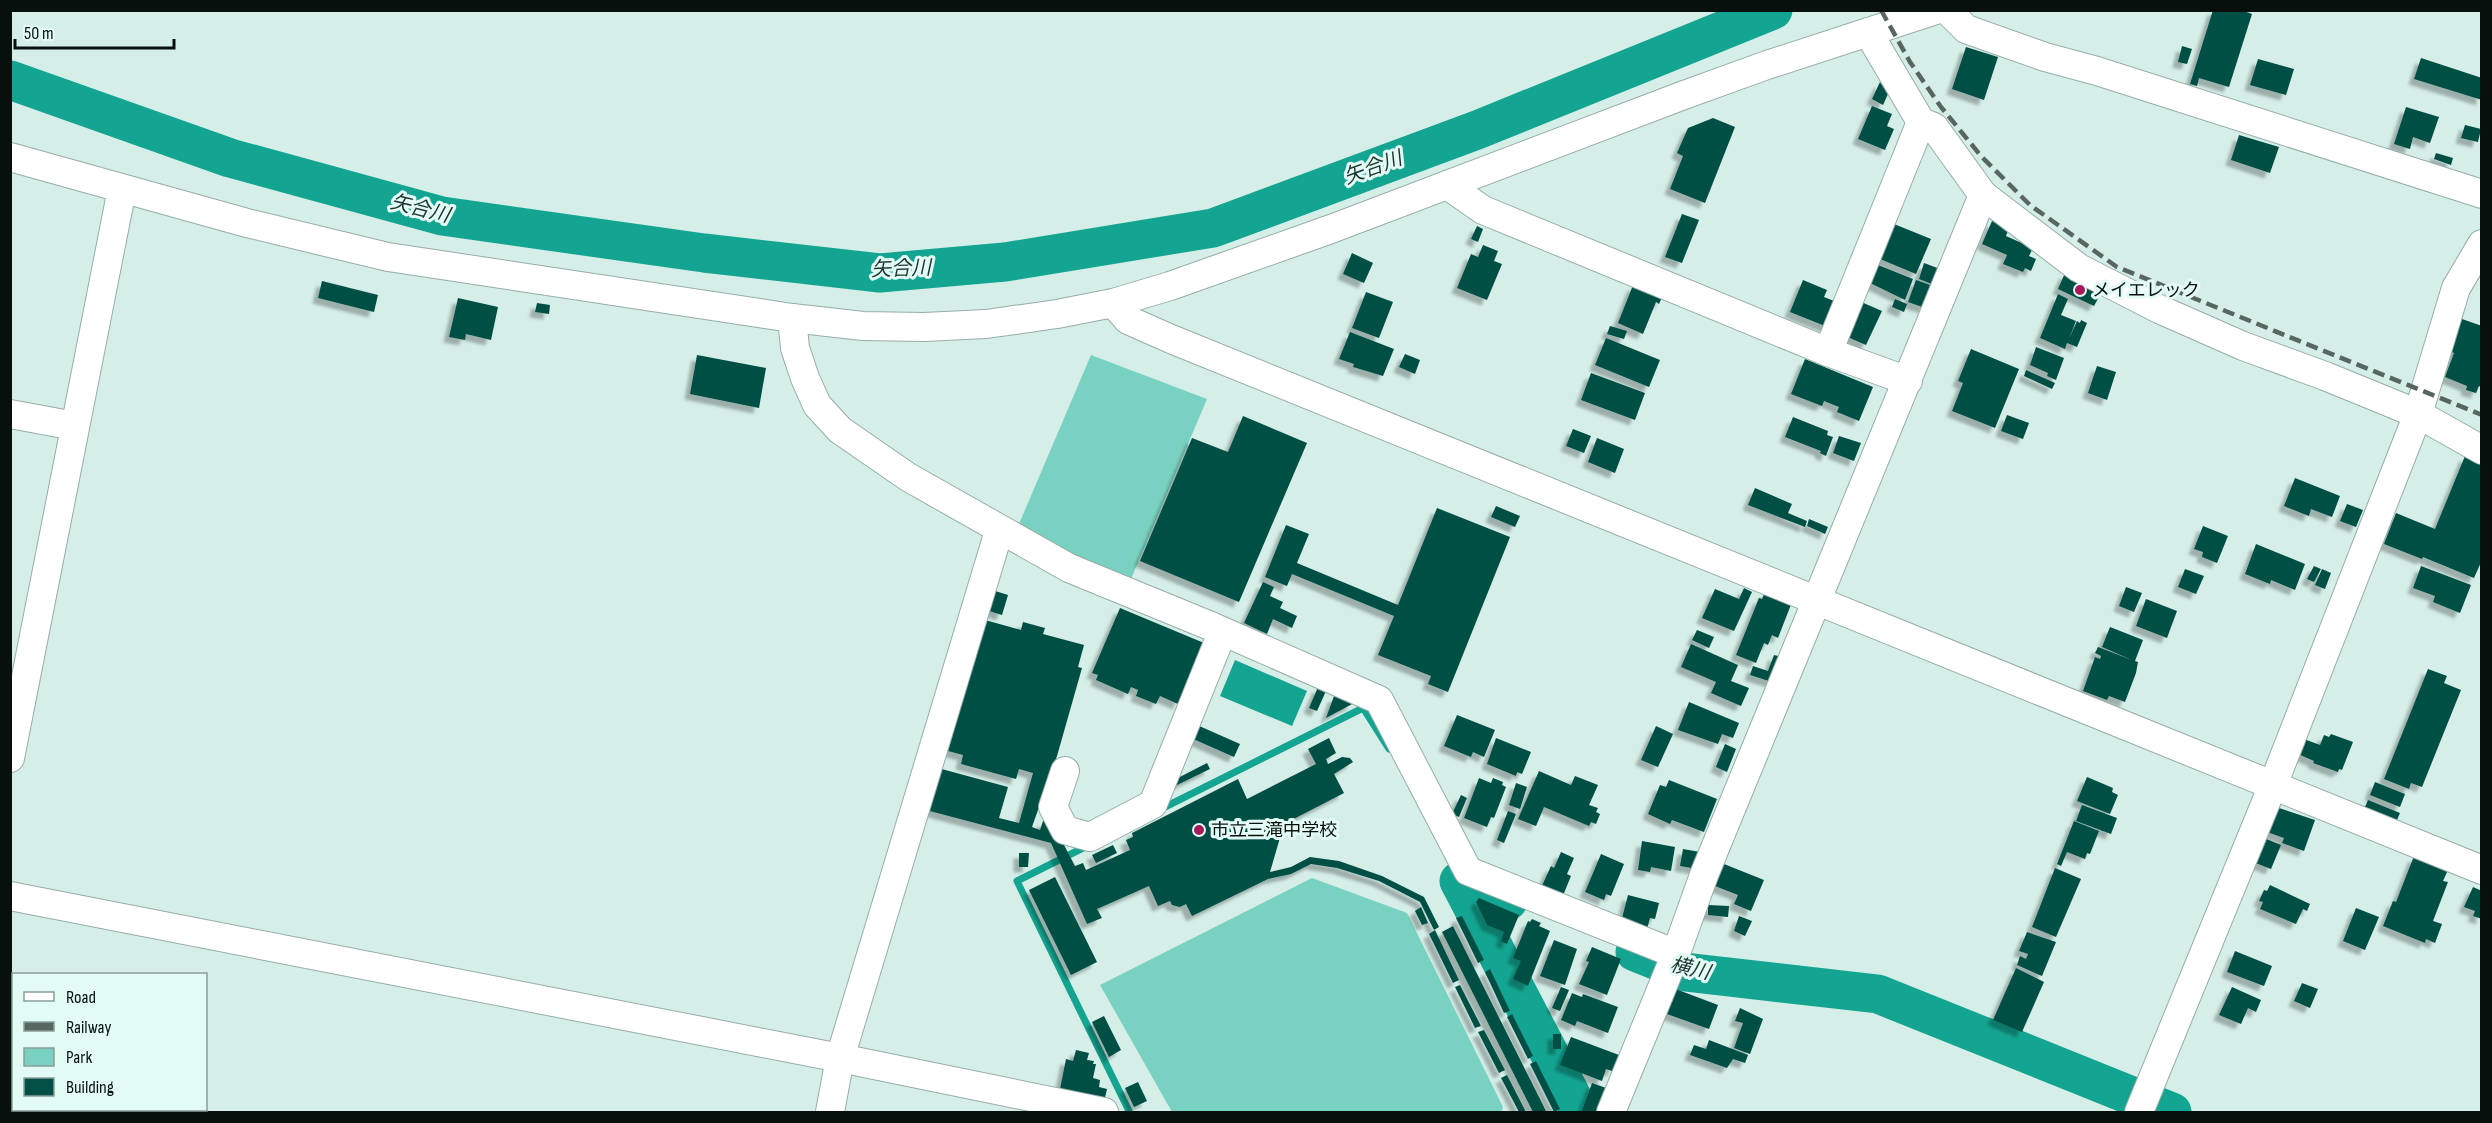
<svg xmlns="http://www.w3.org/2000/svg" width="2492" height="1123" font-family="'Sofia Sans Condensed','Noto Sans JP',sans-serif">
<defs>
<filter id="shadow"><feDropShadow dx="-5.5" dy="5.5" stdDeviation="1.5" flood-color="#0004"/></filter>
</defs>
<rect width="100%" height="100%" fill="#d6eee8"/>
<!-- green -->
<g fill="#79d2c1">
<path d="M1091,355L1207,399L1131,579L1068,554L1019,524Z"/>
<path d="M1312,878L1407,913L1503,1107L1501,1112H1172L1100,985Z"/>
</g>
<!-- water -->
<path fill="#13a591" d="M1235,660L1307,691L1292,726L1220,696Z"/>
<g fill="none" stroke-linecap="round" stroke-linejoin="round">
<!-- stream -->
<g stroke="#13a591" stroke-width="7">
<path d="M1161,809L1363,708L1389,749"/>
<path d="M1087,846L1017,881L1129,1111"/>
</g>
<!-- river -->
<g stroke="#13a591" stroke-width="39">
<path d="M10,80L230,158L442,216L704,253L880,273L1005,262L1213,228L1477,130L1773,10"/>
<path d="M1508,901L1459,881L1580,1112"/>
<path d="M1635,952L1685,972L1878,994L2172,1112"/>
</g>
</g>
<!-- building -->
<g fill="#034f45" filter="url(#shadow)">
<path d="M2213,10H2241L2252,14L2229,87L2199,78L2197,86L2190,84Z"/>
<path d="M2182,46L2192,49L2187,64L2178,62Z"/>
<path d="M1966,47L1998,57L1984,100L1952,89Z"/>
<path d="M2421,58L2482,78V100L2414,79Z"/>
<path d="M2258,59L2294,69L2286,95L2250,85Z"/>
<path d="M1880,82L1888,94L1883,105L1872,99Z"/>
<path d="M1872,106L1892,114L1887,126L1894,129L1885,150L1858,139Z"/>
<path d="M2406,107L2439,117L2430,143L2413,137L2410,149L2394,144Z"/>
<path d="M1713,118L1735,127L1705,203L1670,189L1683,156L1677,153L1688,128Z"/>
<path d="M2465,125L2481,129L2478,142L2461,138Z"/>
<path d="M2239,135L2279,147L2270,173L2231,160Z"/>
<path d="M2436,153L2453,158L2451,165L2434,159Z"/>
<path d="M1682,214L1699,220L1682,263L1665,257Z"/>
<path d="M1992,221L2009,228L2006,236L2033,248L2029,256L2036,259L2031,271L2025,268L2023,272L2003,264L2007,255L1982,244Z"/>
<path d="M1894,224L1931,239L1916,274L1880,259Z"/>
<path d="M1477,226L1483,229L1478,242L1471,239Z"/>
<path d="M1483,245L1498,251L1494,261L1502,264L1487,300L1457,288L1471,254L1478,257Z"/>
<path d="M1352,253L1373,263L1364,283L1343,274Z"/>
<path d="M1873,263L1913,279L1905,300L1866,281Z"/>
<path d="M1924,263L1940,269L1934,285L1919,279Z"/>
<path d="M2065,273L2102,291L2094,306L2058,289Z"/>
<path d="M1803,280L1827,290L1824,297L1839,303L1830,328L1790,312Z"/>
<path d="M1916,280L1933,286L1925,308L1908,302Z"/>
<path d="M322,281L378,295L374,312L318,298Z"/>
<path d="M1633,285L1662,297L1659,304L1656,302L1643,334L1618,323Z"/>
<path d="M1366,292L1393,302L1379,338L1352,328Z"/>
<path d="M2058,294L2068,299L2061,315L2076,321L2069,339L2077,321L2080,323L2081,320L2087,323L2077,347L2067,343L2065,349L2040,338Z"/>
<path d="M458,298L498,307L491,340L466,334L465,340L449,337Z"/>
<path d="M1895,299L1907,304L1904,312L1892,307Z"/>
<path d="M1859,301L1882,311L1866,345L1843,335Z"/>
<path d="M537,303L550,305L549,314L535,312Z"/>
<path d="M2462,319L2482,326V388L2479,386L2476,393L2466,390L2467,386L2445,377L2454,353L2450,351Z"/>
<path d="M1610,326L1627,331L1624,339L1607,334Z"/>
<path d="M1350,332L1394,349L1383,376L1353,367L1354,364L1339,359Z"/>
<path d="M1606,338L1660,360L1649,387L1595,365Z"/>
<path d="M2036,347L2064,358L2056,380L2047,376L2048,373L2030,365Z"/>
<path d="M1971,349L2019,369L1995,428L1952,411L1963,383L1958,381Z"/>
<path d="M1405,354L1420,360L1415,374L1399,367Z"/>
<path d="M697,355L766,368L759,408L690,394Z"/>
<path d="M1805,359L1873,387L1859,421L1837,412L1839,407L1824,401L1822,406L1791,394Z"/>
<path d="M2097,366L2116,372L2107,400L2088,393Z"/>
<path d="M2026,370L2055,383L2052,389L2024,376Z"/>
<path d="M1591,373L1645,393L1635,420L1581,400Z"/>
<path d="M2007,415L2029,423L2023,439L2001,431Z"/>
<path d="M1243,416L1307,443L1239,602L1140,561L1192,438L1228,452Z"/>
<path d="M1793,417L1828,431L1827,435L1833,437L1826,456L1820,453L1821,451L1785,437Z"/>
<path d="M1573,429L1591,436L1584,453L1566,446Z"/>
<path d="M1839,436L1861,443L1854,461L1833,453Z"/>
<path d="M1597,438L1624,449L1615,473L1588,462Z"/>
<path d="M2465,456L2482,463V560L2474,578L2423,557L2422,559L2384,544L2396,513L2435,529Z"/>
<path d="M2295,478L2340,496L2332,517L2311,509L2309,516L2284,506Z"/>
<path d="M1755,488L1792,504L1788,513L1807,521L1805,527L1748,505Z"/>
<path d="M2347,504L2363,510L2356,527L2340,521Z"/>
<path d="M1496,506L1520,516L1515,527L1491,517Z"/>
<path d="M1437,508L1510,537L1448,692L1428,684L1431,676L1378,655L1394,616L1292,574L1287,586L1265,577L1286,525L1309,534L1297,563L1398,605Z"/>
<path d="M1809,519L1828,527L1825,534L1807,526Z"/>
<path d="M2203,526L2228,536L2217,563L2202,557L2203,552L2194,549Z"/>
<path d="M2256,544L2305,564L2295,590L2271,580L2270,584L2245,574Z"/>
<path d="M2314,566L2321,569L2314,582L2307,579Z"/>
<path d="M2421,566L2471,585L2460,613L2433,602L2435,596L2413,588Z"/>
<path d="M2185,569L2204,576L2196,594L2178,587Z"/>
<path d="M2322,569L2331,573L2325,589L2315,585Z"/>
<path d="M1263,582L1274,587L1270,596L1283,602L1280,608L1297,616L1292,628L1273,619L1267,634L1244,623Z"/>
<path d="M2126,587L2142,593L2134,612L2119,606Z"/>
<path d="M1744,588L1752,592L1734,631L1702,618L1715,589L1739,599Z"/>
<path d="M992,590L1008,595L1002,615L986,610Z"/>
<path d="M1765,592L1792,602L1778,638L1772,635L1768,645L1764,643L1756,663L1736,655L1759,598L1762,599Z"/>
<path d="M2146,599L2177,611L2167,638L2136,626Z"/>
<path d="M1120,608L1204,643L1178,704L1160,696L1156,704L1136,696L1138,690L1131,687L1128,694L1096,680L1098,675L1092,673Z"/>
<path d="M985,620L1021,630L1023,622L1045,628L1043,634L1084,645L1078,667L1082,668L1057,756L1032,827L1040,830L1043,821L1053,824L1075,866L1083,863L1086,870L1130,850L1126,840L1133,837L1132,833L1238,779L1247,799L1316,764L1308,749L1329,738L1336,753L1326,759L1328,764L1342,757L1350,758L1353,762L1334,774L1344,793L1284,824L1270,872L1291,867L1310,857L1339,861L1382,876L1424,897L1439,927L1434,930L1420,902L1379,881L1337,868L1311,864L1291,874L1268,879L1192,916L1186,904L1180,907L1172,905L1170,901L1158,906L1149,886L1097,909L1102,918L1087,924L1051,843L926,810L938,768L1008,787L999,818L1019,823L1033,773L1019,769L1016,779L961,764L963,755L948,751Z"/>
<path d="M2110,627L2143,640L2135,661L2138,662L2136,673L2125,702L2109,696L2107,700L2083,691L2095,657L2100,659L2101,656L2095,653L2098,647L2132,660L2102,647Z"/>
<path d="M1697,630L1714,637L1709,648L1692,640Z"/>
<path d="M1691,644L1738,665L1731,681L1749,688L1741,706L1711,693L1716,682L1681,667Z"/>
<path d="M1774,655L1782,657L1772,682L1750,675L1753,666L1768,671Z"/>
<path d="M2428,669L2447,676L2444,683L2461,690L2422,787L2411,783L2409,789L2384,779Z"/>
<path d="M1318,687L1326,691L1317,711L1309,708Z"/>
<path d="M1334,696L1354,703L1326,718Z"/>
<path d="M1689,702L1739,723L1733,738L1722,734L1718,744L1678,730Z"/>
<path d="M1457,715L1495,730L1484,757L1473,752L1471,757L1444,746Z"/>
<path d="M1197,725L1240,744L1234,757L1191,738Z"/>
<path d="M1656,726L1673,734L1658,767L1641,760Z"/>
<path d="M2331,734L2353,742L2342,770L2339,769L2338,772L2313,763L2314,761L2298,754L2304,739L2320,745L2324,735L2329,737Z"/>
<path d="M1496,738L1531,752L1522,774L1517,772L1516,776L1487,764Z"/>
<path d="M1725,744L1736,749L1727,772L1716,767Z"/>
<path d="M1207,763L1210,769L1175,786L1172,781Z"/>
<path d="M1539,771L1571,785L1575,776L1598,785L1589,805L1598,808L1596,812L1600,814L1596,824L1591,822L1589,826L1544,807L1536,826L1518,819Z"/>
<path d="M2087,777L2113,788L2112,792L2118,795L2110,814L2077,801Z"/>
<path d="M1479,778L1491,783L1493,778L1503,782L1502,785L1506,787L1494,818L1491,817L1487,827L1464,818Z"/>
<path d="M1669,780L1717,799L1704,832L1672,820L1670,824L1648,814L1660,785L1666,787Z"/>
<path d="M2375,782L2405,794L2400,807L2370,795Z"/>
<path d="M1516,783L1527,787L1520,809L1509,805Z"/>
<path d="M1461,795L1467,798L1459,817L1452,814Z"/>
<path d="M2368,800L2400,813L2397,820L2365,807Z"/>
<path d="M2082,805L2117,818L2111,834L2076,821Z"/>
<path d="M2276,807L2315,820L2304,851L2282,843L2284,838L2267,832Z"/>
<path d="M1508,811L1516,814L1504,843L1497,840Z"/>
<path d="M2074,821L2099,831L2090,854L2087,853L2085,859L2067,852L2061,866L2057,864Z"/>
<path d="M2264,838L2281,845L2271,869L2253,862Z"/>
<path d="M1642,841L1675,847L1671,871L1651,867L1650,872L1638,870Z"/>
<path d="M1113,845L1117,853L1096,863L1092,855Z"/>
<path d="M1683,849L1700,852L1697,869L1680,866Z"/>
<path d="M1561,852L1574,858L1567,874L1571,876L1562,898L1541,888L1551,866L1554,868Z"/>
<path d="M1019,853H1029L1028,867H1019Z"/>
<path d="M1601,854L1624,864L1611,896L1606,894L1604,900L1585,892Z"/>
<path d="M2414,856L2448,870L2443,881L2448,882L2433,921L2442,924L2435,943L2426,939L2425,943L2383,926L2393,901L2396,902Z"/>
<path d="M1724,864L1764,880L1751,911L1734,904L1738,895L1715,886Z"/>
<path d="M2055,868L2081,879L2056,937L2032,927Z"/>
<path d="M1055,877L1097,962L1071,975L1029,890Z"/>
<path d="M2270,885L2310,904L2307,911L2303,909L2296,924L2260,909L2263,902L2259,901L2264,890L2267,891Z"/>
<path d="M2473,887L2482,891V919L2473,916L2475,911L2464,907Z"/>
<path d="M1628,895L1659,903L1655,919L1650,918L1647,929L1621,922Z"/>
<path d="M1479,898L1519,915L1507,944L1501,941L1504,932L1487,925L1476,902Z"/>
<path d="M1708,905L1729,906L1728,917L1708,915Z"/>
<path d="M1421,907L1428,923L1422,925L1415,911Z"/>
<path d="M2356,908L2379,917L2365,950L2343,941Z"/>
<path d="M1462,916L1484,960L1478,963L1456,918Z"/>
<path d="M1739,916L1752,921L1745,936L1734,931Z"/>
<path d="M1532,919L1541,923L1539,926L1550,931L1528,986L1513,979L1521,961L1513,958L1528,921L1530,922Z"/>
<path d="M1453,926L1546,1111L1543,1112H1533L1442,932Z"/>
<path d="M1435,930L1459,980L1453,983L1429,934Z"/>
<path d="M2027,932L2056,942L2042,976L2017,965L2020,956L2026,959L2028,954L2019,951Z"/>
<path d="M1554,940L1577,949L1565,985L1540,976Z"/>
<path d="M1592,947L1621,959L1607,995L1579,984L1589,962L1586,961Z"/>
<path d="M2235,951L2272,966L2264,986L2227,972Z"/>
<path d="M2016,968L2044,982L2022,1032L1993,1020Z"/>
<path d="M1490,969L1510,1011L1504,1013L1485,972Z"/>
<path d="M2302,983L2318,989L2310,1008L2294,1001Z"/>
<path d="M1460,985L1481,1026L1475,1028L1455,987Z"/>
<path d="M1561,987L1569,990L1560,1011L1552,1008Z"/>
<path d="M2232,987L2261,1000L2256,1012L2248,1008L2241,1024L2219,1015Z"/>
<path d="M1673,988L1718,1005L1709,1029L1664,1013Z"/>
<path d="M1572,993L1582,997L1583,994L1618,1007L1608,1033L1577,1021L1575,1026L1561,1020Z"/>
<path d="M1740,1008L1763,1019L1750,1054L1734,1048L1743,1023L1735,1021Z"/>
<path d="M1512,1014L1533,1056L1528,1059L1507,1017Z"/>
<path d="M1104,1016L1121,1050L1109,1057L1092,1022Z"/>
<path d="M1484,1030L1505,1070L1499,1073L1478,1032Z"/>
<rect x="1553" y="1034" width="8" height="15"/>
<path d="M1571,1037L1619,1055L1612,1071L1606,1069L1602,1081L1560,1065Z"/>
<path d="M1709,1040L1748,1055L1745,1063L1733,1059L1727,1068L1690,1055L1694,1045L1706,1049Z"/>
<path d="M1076,1050L1089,1053L1087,1060L1094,1061L1093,1064H1096L1093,1078L1100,1080L1099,1087L1107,1089L1104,1102L1060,1089L1066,1059L1073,1061Z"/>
<path d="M1536,1061L1560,1109L1554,1112L1530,1064Z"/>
<path d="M1507,1075L1526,1112H1519L1501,1078Z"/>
<path d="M1138,1082L1147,1101L1134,1107L1125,1088Z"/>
<path d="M1592,1083L1609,1089L1600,1112L1582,1111Z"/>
</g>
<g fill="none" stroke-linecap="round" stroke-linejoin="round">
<defs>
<g id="minor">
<path d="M1947,10L1966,29L2045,57L2097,71L2482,194"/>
<path d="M10,157L247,223L388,257L792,318L863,326L924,327L986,324L1057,314L1113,303L1170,286L1331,229L1684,95L1767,65L1936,10"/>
<path d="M1447,185L1483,210L1828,352L1908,381"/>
<path d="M1983,195L2079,268L2159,309L2243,346L2325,376L2418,414L2482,450"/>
<path d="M1113,303L1128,320L1171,339L2482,870"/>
<path d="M792,318L795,348L805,378L817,405L840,430L908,477L1069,568L1213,627L1379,700L1468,871L1676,954"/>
<path d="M1828,352L1921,122"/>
<path d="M10,414L75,426"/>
<path d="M10,758L122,189"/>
<path d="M1065,771L1053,807L1065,830L1090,837L1153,804L1222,633"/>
<path d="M10,896L840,1058L1104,1112"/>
<path d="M830,1112L840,1058L999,531"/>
<path d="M1611,1112L1675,956L1704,875L1983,195L1934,127L1921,122L1868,32"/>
<path d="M2139,1112L2273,785L2418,414L2456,288L2482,244"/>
</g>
</defs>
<!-- minor casing -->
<use href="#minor" stroke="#96ada8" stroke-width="30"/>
<!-- minor -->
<use href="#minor" stroke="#fff" stroke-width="28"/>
<!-- rail -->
<path stroke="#586662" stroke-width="4.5" stroke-dasharray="12 6" stroke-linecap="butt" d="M1881,10L1910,62L1941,107L1981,156L2030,205L2117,267L2482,415"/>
</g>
<!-- markers -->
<g fill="#a7195a" stroke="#e3fbf5" stroke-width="2">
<circle cx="2080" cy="290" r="6"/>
<circle cx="1199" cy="830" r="6"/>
</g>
<g text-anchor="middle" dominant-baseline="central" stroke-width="6" stroke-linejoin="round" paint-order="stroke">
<!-- poi labels -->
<g font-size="18" fill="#08100e" stroke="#e3fbf5" text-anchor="start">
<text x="2092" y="290">メイエレック</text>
<text x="1211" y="830">市立三滝中学校</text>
</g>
<!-- water labels -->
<g font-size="20" font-style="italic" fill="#1d332e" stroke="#e3fbf5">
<text transform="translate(1373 168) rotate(-20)">矢合川</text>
<text transform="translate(420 209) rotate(14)">矢合川</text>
<text transform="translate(901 269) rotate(-2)">矢合川</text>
<text transform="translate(1690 969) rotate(13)">横川</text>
</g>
</g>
<!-- border -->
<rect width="2492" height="1123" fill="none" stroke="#08100e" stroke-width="24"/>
<!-- legend -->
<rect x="12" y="973" width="195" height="138" fill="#e3fbf5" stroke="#8b9d99" stroke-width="1.5"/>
<rect x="24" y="992" width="30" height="9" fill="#ffffff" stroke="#8b9d99" stroke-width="1.5"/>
<text x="66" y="1003" font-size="18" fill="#08100e">Road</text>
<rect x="24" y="1022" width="30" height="9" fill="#586662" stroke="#8b9d99" stroke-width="1.5"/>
<text x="66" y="1033" font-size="18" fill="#08100e">Railway</text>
<rect x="24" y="1048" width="30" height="18" fill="#79d2c1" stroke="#8b9d99" stroke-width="1.5"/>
<text x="66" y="1063" font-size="18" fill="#08100e">Park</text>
<rect x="24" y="1078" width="30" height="18" fill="#034f45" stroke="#8b9d99" stroke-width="1.5"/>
<text x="66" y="1093" font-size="18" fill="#08100e">Building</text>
<!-- scale -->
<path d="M15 39v9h159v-9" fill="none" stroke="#08100e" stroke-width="3"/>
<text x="24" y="39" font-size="18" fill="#08100e" stroke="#e3fbf5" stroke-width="4.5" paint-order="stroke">50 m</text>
</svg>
